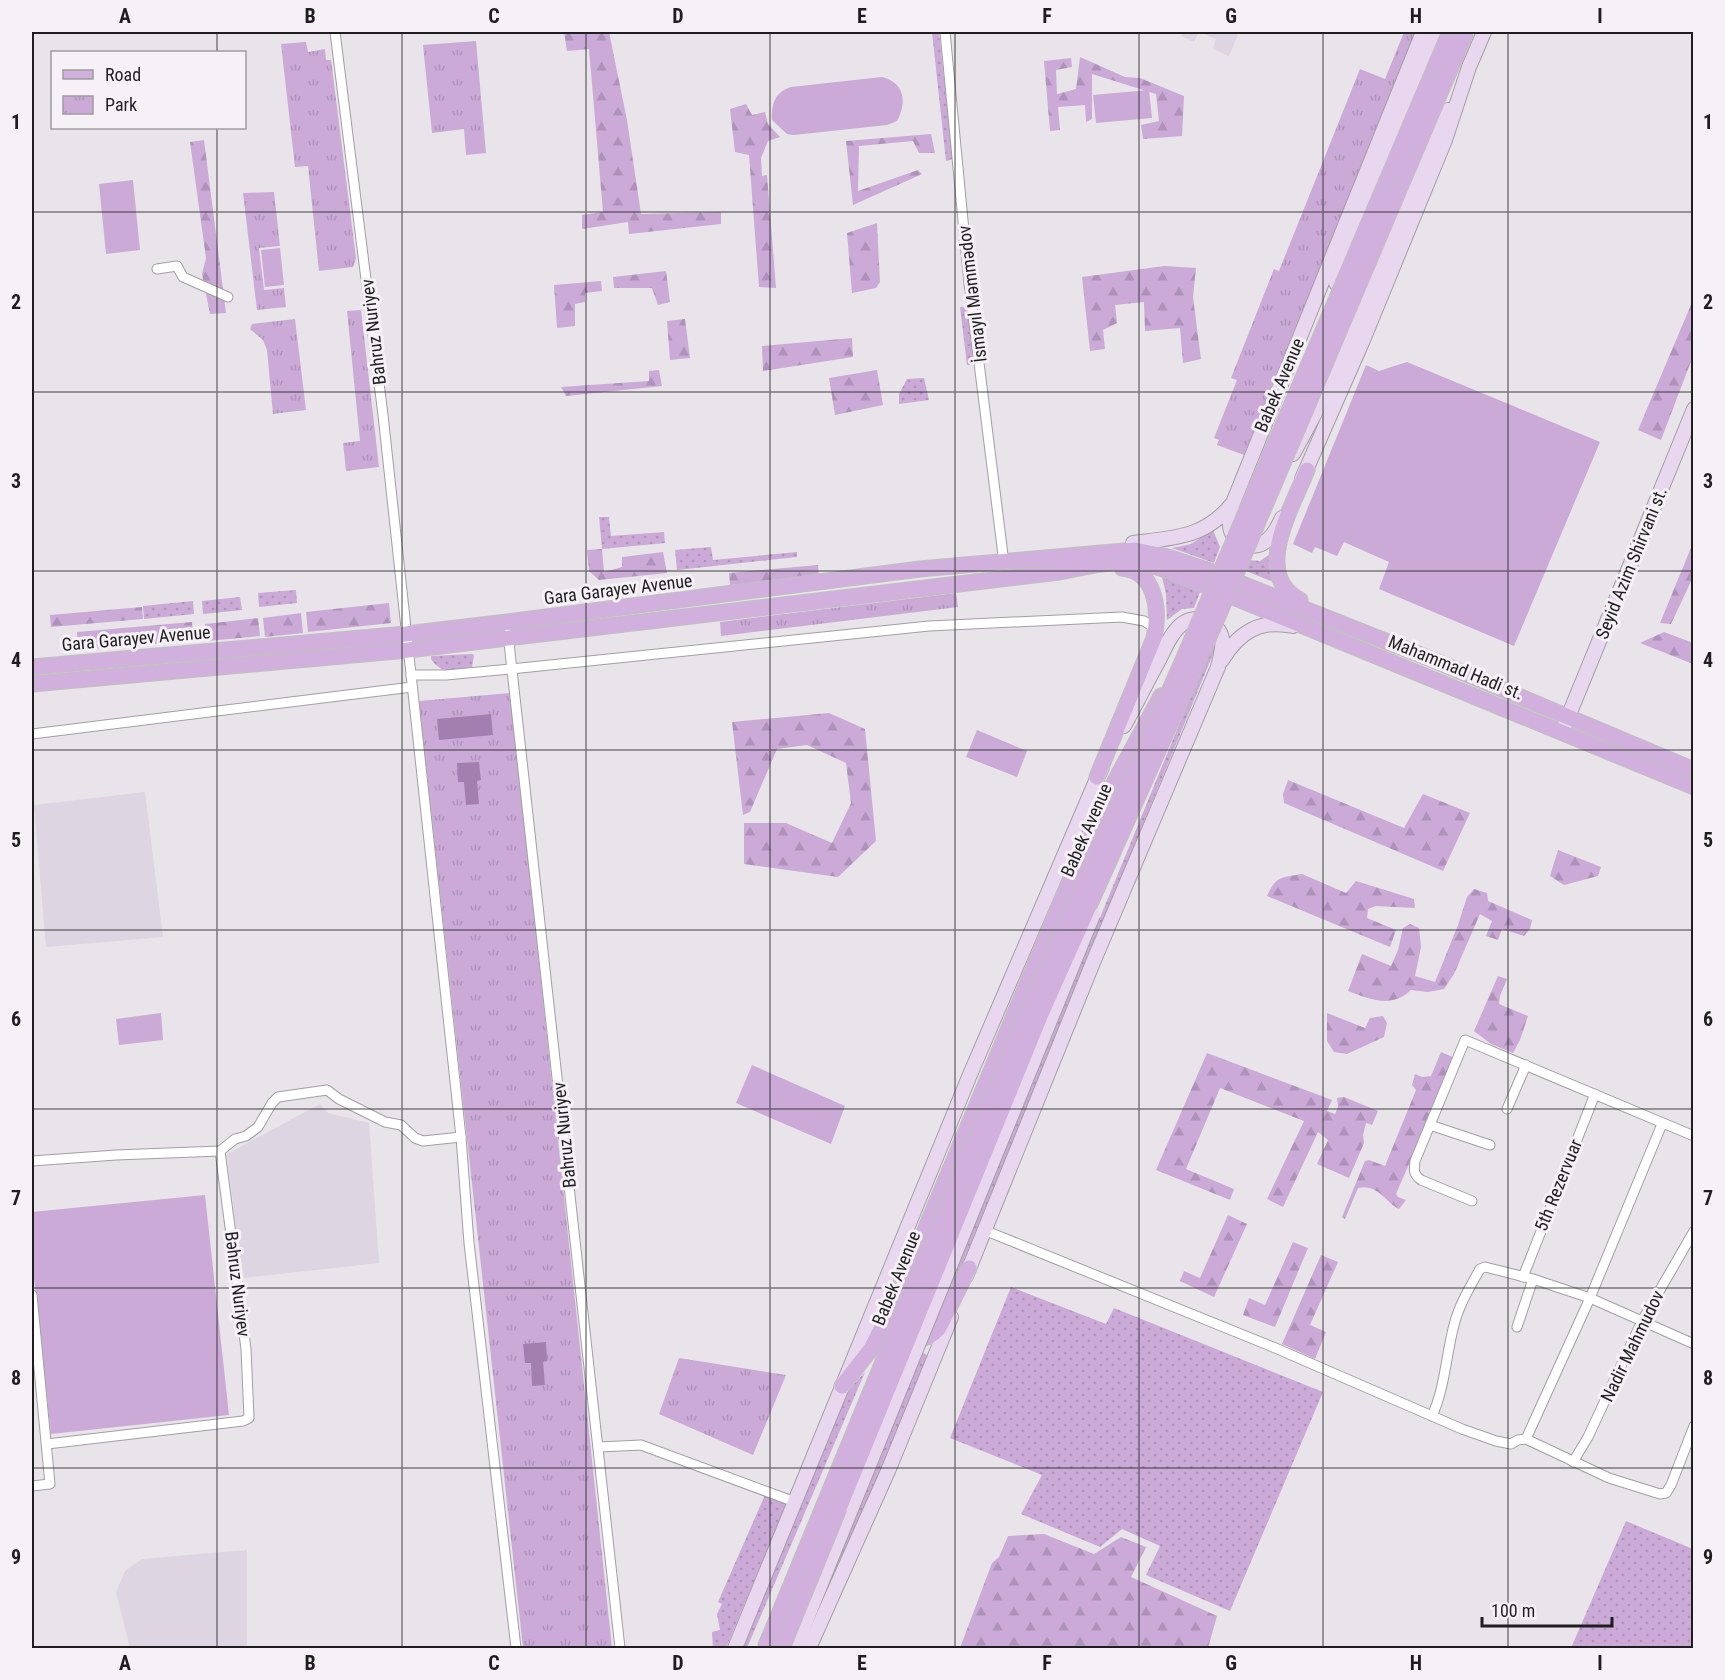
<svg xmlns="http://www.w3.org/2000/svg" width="1725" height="1680" font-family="'Roboto Condensed',sans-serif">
<defs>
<pattern id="grass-dots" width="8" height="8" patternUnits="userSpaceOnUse" patternTransform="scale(1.5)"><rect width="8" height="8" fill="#cbaad8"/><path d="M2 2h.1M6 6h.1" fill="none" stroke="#ae92b9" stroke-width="1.8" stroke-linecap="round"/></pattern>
<pattern id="forest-firs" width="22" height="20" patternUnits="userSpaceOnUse" patternTransform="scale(1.5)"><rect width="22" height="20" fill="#cbaad8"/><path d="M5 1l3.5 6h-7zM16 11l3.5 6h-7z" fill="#ae92b9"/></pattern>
<pattern id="park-tufts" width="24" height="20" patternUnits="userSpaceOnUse" patternTransform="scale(1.5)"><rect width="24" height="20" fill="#cbaad8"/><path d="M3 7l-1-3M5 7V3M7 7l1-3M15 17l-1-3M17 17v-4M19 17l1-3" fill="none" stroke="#ae92b9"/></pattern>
</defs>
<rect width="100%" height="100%" fill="#e8e4e9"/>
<!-- built -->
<g fill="#ddd5e1">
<path d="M1183,32H1239L1229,56L1213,49L1216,39L1199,32L1194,42L1181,36Z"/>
<path d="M145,792L163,937L46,947L34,805Z"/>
<path d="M320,1104L328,1113L369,1123L379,1263L242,1278L227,1154Z"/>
<path d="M247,1550V1648H130L116,1592L125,1571L142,1559Z"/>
</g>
<!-- grass -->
<g fill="url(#grass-dots)">
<path d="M932,32H939L953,159L946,161Z"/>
<path d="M960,307H969L975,365H967Z"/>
<path d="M924,378L929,400L899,404V394L907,379Z"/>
<path d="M599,517H609L611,536L664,532L665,543L602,549Z"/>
<path d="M1213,530L1220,547L1214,563L1172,548L1191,544Z"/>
<path d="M711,547L713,560L797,552V557L677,570L675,550Z"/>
<path d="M1270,554V572L1276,583L1246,571L1249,560L1260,561Z"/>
<path d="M1162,577L1200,592L1194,608L1182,609L1167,620L1166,594Z"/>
<path d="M296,590L297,603L259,607L258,593Z"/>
<path d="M240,597L242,610L203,614L202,601Z"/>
<path d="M193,601L194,614L144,619L143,606Z"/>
<path d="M1215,637L1218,642L952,1289L931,1330Z"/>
<path d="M472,654L474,655L472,667C455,669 442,676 431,659V656Z"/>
<path d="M1011,1287L1106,1324L1114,1308L1323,1392L1230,1611L1146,1575L1160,1546L1122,1529L1100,1547L1021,1514L1042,1475L950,1438Z"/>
<path d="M921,1352L930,1356L816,1623L810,1626Z"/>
<path d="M865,1372L747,1648H741L847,1392Z"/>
<path d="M765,1495L787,1503L726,1648H713L712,1632L720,1630L717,1614L722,1604L718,1602Z"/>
<path d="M1626,1521L1693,1549V1648H1571Z"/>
</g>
<!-- forest -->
<g fill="url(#forest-firs)">
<path d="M564,32H609L627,120L641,214L721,212V224L629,234L628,222L582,229V215L603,212L589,49L567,51Z"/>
<path d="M1080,57L1125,77L1140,78L1184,96L1182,136L1143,139L1141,125L1159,121L1156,94L1092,74V119L1086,122L1085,105L1058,107L1060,130L1050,131L1044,61L1071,58L1072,67L1056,70L1057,94L1076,89Z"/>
<path d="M746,104L752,115L765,112L768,124L780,137L768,141L761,158L762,176L767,175L776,288L759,287L749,155L735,152L730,109Z"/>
<path d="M931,134L935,153H919L913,141L859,146L858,191L918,170L922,174L853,205L846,141Z"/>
<path d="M204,140L226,313L210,314L202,274L206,258L190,142Z"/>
<path d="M877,223L880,282L876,288L852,293L847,233Z"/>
<path d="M1164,266L1196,268L1193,297L1201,359L1183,363L1180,328L1145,331L1144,302L1115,305L1117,323L1103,330L1105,349L1090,351L1082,277Z"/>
<path d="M666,271L670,302L658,305L652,288H614L613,277Z"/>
<path d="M601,281L602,291L585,293V302L575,304V326L557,328L554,285Z"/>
<path d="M1693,300V356L1661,440L1638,430Z"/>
<path d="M685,319L690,358L670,360L667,321Z"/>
<path d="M852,338L853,357L763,371L762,346Z"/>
<path d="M659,370L662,386L566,396L561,387L649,381V371Z"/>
<path d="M877,370L883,405L835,415L829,378Z"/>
<path d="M1693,543V577L1671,624L1660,623Z"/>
<path d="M602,549L604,572L622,567V557L663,552L667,573L599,580L589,571L587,550Z"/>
<path d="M818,565L819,577L730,585L729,573Z"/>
<path d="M389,603L391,623L308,632L306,612Z"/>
<path d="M142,607L143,619L51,627L50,615Z"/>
<path d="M301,613L303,633L265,637L263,618Z"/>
<path d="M258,618L260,636L207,641L205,624Z"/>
<path d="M192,622L193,641L78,650L77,632Z"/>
<path d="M1664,632L1693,643V664L1640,643Z"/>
<path d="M829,713L865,729L876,841L838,877L744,864V823H786L832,843L851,803L846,763L807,745L777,749L750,812L743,815L732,722Z"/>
<path d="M1288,780L1404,828L1423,794L1470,813L1443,871L1284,803L1283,794Z"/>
<path d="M1558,850L1601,867L1598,876L1564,885L1550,876Z"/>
<path d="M1302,874L1346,893L1356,881L1414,899L1415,908L1376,906L1368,909L1367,918L1396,930L1390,947L1267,896C1276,876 1280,878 1302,874Z"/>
<path d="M1474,889L1487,893L1488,901L1532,920L1530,929L1524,936L1502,929L1498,940L1486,936L1492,921L1480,914L1454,974L1444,989L1428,992L1411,990C1391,1009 1370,999 1348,991L1362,954L1391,966L1398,950L1403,928L1410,924L1419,928L1421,947L1415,976L1435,982L1458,925L1467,897Z"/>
<path d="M1498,976L1507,979L1500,996L1499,1004L1528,1016L1520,1040L1513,1053L1491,1044L1474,1031Z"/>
<path d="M1327,1013L1365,1028L1370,1018L1383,1016L1387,1023L1384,1037L1347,1054L1334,1052L1327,1041Z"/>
<path d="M1441,1052L1455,1058L1396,1194L1398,1197L1406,1200L1399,1209C1386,1203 1378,1183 1358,1188L1345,1219L1342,1217L1365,1161L1369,1160L1385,1166L1416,1090L1412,1085L1415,1074L1422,1077L1431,1076Z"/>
<path d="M1207,1053L1332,1100L1327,1111L1335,1114L1338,1107L1337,1098L1344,1097L1378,1111L1372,1125L1366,1123L1363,1135L1364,1143L1349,1178L1317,1164L1328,1140L1318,1132L1283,1207L1267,1199L1304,1121L1220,1088L1186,1169L1234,1189L1230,1200L1156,1170Z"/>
<path d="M1228,1215L1247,1224L1214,1297L1180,1281L1184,1271L1200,1278Z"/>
<path d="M1293,1242L1308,1248L1275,1327L1243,1315L1249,1298L1265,1305Z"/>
<path d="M1321,1255L1338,1262L1310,1325L1326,1332L1315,1359L1282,1344Z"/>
<path d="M1044,1534L1094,1554L1121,1537L1146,1547L1131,1577L1217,1616L1208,1648H960L992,1563L999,1557L1008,1536Z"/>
</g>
<!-- park -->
<g fill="url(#park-tufts)">
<path d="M1404,32H1416L1244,455L1217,445L1219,440L1214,438L1237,380L1231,378L1274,269L1279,271L1360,69L1385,79Z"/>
<path d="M476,41L486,153L466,155L464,129L432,133L423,45Z"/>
<path d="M306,42L308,52L325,49L326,60H331L356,258L353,267L319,271L308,166L295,167L281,44Z"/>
<path d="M274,192L280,246L259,248L264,290L284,288L286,307L257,310L243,193Z"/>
<path d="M361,310L379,467L346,471L343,443L360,441L347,311Z"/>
<path d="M295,319L306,410L273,414L267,350L263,340L250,329L252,324Z"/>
<path d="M956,593L958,607L721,636L720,622Z"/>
<path d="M510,693L515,736L612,1648H523L419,701Z"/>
<path d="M679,1358L786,1375L753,1455L659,1414Z"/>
</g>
<!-- pitch -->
<g fill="#cbaad8">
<path d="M882,77C905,83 907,102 897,121L887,125L794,135L787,134L772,120C771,104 775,92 791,87Z"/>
<path d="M1149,90L1152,118L1096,123L1093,95Z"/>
<path d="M133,180L140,250L106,254L99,184Z"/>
<path d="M280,248L284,285L265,287L261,250Z"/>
<path d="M1407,362L1600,442L1514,646L1379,589L1389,562L1344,542L1337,556L1315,547L1312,553L1293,544L1366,365L1379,371Z"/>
<path d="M977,730L1027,751L1017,777L966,757Z"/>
<path d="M161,1013L163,1040L119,1045L116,1019Z"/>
<path d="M752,1065L845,1106L831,1144L736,1103Z"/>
<path d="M205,1195L229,1415L51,1434L32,1260V1212Z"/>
</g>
<!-- water -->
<g fill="#a37fb0">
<path d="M491,714L493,735L439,740L437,719Z"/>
<path d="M479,762L481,780L477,781L479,804L466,805L464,782H458L457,763Z"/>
<path d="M546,1342L547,1361L543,1362L545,1385L532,1386L531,1363H525L523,1344Z"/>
</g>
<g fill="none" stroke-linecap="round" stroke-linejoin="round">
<defs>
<g id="street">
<path d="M335,32L383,415L461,1137L469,1243L516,1648"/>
<path d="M945,32L969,283L1003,555"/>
<path d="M157,269L177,266L183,277L228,297"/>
<path d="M508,634L620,1648"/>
<path d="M411,675H446L511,669L929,626L1122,617L1144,621L1156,629"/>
<path d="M32,734L412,687"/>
<path d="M1507,1109L1526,1065"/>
<path d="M1430,1125L1490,1145"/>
<path d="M32,1161L116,1155L220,1151L235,1139L246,1136L258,1127L272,1103L278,1097L327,1090L339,1099L385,1122L401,1125L415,1138L423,1141L461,1137"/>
<path d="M1472,1201L1421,1180C1413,1174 1414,1170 1415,1161L1465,1040L1694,1136"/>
<path d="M984,1230L1273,1347L1462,1429L1496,1441L1511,1444L1518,1440L1526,1439L1609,1478L1660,1494L1666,1493L1671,1485L1694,1426"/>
<path d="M1523,1277L1595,1094"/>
<path d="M32,1295L50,1484L32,1486"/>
<path d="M1517,1327L1533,1279"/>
<path d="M1432,1416C1445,1388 1446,1355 1454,1325C1459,1305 1470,1287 1480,1269L1485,1267L1533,1279L1590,1298L1694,1344"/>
<path d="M1526,1439L1590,1298L1662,1124"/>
<path d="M47,1444L243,1421L249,1418L246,1349L220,1151"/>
<path d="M599,1447L641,1445L795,1502"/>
<path d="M1573,1462L1588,1437L1642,1321L1694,1231"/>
</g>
<g id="secondary">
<path d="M1336,283L1437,32"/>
<path d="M1293,454L1340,367L1435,136L1448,110"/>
<path d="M1302,479L1363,340L1445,140L1469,67L1484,32"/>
<path d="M1282,518C1278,526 1274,536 1266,541C1255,550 1236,545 1231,531C1228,522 1231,511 1233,503L1423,32"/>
<path d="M1133,543C1173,538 1205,538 1232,504"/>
<path d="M1222,660C1239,632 1260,619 1293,626"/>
<path d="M1564,727L1694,409"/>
<path d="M966,1276L1094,960L1218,667C1221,653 1227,638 1216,627C1207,618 1192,616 1182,624C1171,633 1165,648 1159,660C1147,682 1136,704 1124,726"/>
<path d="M735,1648L969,1077L1102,767"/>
<path d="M795,1648L852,1507"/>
<path d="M809,1648L888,1471L951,1317"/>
</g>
<g id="primary">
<path d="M1300,600C1251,575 1293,506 1307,470"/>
<path d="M32,667L406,634L507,622L920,569L1135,550L1168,557L1207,570L1433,660L1694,770"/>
<path d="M32,684L408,650L1059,572C1081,568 1105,561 1128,562C1155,563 1180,576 1204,585L1694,787"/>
<path d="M1097,777L1154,638C1160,610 1156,571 1122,568"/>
<path d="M911,1337C922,1341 931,1337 939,1328L969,1268"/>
<path d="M842,1386L871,1349L896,1300L1064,895L1115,781L1161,696"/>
</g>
</defs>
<!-- street casing -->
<use href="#street" stroke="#a29fa4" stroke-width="11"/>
<!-- secondary casing -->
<use href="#secondary" stroke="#a29fa4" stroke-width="16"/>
<!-- primary casing -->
<use href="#primary" stroke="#c0c0c0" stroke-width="17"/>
<!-- street -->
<use href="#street" stroke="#fff" stroke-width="9"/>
<!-- secondary -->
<use href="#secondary" stroke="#e8d7ee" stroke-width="14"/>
<!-- primary -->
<use href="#primary" stroke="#d1b0dd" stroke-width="15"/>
<defs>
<path id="secondary-bridge" d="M852,1507L1093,915"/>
<g id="primary-bridge">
<path d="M765,1648L1028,1010L1183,660L1450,32"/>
<path d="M782,1648L1041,1014L1219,614L1466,32"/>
</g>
</defs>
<!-- secondary-bridge casing -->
<use href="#secondary-bridge" stroke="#a29fa4" stroke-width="16" stroke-linecap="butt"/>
<!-- primary-bridge casing -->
<use href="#primary-bridge" stroke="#c0c0c0" stroke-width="17" stroke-linecap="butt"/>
<!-- secondary-bridge -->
<use href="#secondary-bridge" stroke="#e8d7ee" stroke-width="14"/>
<!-- primary-bridge -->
<use href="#primary-bridge" stroke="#d1b0dd" stroke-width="15"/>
</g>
<!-- grid -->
<path fill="none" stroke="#1f1d1f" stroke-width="1.5" stroke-opacity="0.55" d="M217,32V52M402,32V1648M586,32V1648M770,32V1648M955,32V1648M1139,32V1648M1323,32V1648M1508,32V1648M217,128V1648M32,212H1694M32,392H1694M32,571H1694M32,750H1694M32,930H1694M32,1109H1694M32,1288H1694M32,1468H1694"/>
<g text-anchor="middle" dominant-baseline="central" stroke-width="6" stroke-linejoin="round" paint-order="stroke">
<!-- street labels -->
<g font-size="18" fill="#1f1d1f" stroke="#f5f1f6">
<text transform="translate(972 294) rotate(-97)">İsmayıl Məmmədov</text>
<text transform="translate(373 332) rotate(-97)">Bahruz Nuriyev</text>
<text transform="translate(1279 385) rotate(-67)">Babek Avenue</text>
<text transform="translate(1631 563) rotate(-68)">Seyid Azim Shirvani st.</text>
<text transform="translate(618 589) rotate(-7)">Gara Garayev Avenue</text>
<text transform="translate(136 638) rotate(-5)">Gara Garayev Avenue</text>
<text transform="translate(1456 667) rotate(22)">Mahammad Hadi st.</text>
<text transform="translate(1086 830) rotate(-66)">Babek Avenue</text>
<text transform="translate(564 1135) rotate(-96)">Bahruz Nuriyev</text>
<text transform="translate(1558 1185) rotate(-68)">5th Rezervuar</text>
<text transform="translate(896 1278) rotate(-68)">Babek Avenue</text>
<text transform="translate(238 1284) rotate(83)">Bəhruz Nuriyev</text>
<text transform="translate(1632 1346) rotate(-64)">Nadir Mahmudov</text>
</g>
</g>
<!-- border -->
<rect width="1725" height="1680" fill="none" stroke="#f5f1f6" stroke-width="66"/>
<!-- legend -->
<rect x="51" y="51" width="195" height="78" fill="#f5f1f6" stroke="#9f9ca0" stroke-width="1.5"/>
<rect x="63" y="70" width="30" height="9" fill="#d1b0dd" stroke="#9f9ca0" stroke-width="1.5"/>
<text x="105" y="81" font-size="18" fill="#1f1d1f">Road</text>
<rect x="63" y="96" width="30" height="18" fill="url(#park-tufts)" stroke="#9f9ca0" stroke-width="1.5"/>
<text x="105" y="111" font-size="18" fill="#1f1d1f">Park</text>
<!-- scale -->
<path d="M1482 1617v9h130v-9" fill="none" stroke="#1f1d1f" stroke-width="3"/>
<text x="1491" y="1617" font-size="18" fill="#1f1d1f" stroke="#f5f1f6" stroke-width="4.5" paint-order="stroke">100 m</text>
<rect x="33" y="33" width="1659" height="1614" fill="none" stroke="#1f1d1f" stroke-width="2"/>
<g font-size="20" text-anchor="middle" font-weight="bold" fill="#1f1d1f">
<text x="125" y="23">A</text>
<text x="310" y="23">B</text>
<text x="494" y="23">C</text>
<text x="678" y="23">D</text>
<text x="862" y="23">E</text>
<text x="1047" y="23">F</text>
<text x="1231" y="23">G</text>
<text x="1416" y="23">H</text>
<text x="1600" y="23">I</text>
<text x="16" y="129">1</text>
<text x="1708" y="129">1</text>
<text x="16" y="309">2</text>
<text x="1708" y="309">2</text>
<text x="16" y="488">3</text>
<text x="1708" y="488">3</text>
<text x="16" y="667">4</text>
<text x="1708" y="667">4</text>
<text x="16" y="847">5</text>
<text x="1708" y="847">5</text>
<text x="16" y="1026">6</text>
<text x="1708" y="1026">6</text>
<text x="16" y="1205">7</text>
<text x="1708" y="1205">7</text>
<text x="16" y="1385">8</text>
<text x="1708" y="1385">8</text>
<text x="16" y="1564">9</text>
<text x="1708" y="1564">9</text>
<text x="125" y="1670">A</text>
<text x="310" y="1670">B</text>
<text x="494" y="1670">C</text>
<text x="678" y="1670">D</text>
<text x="862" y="1670">E</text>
<text x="1047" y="1670">F</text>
<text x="1231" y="1670">G</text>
<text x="1416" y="1670">H</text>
<text x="1600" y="1670">I</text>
</g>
</svg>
